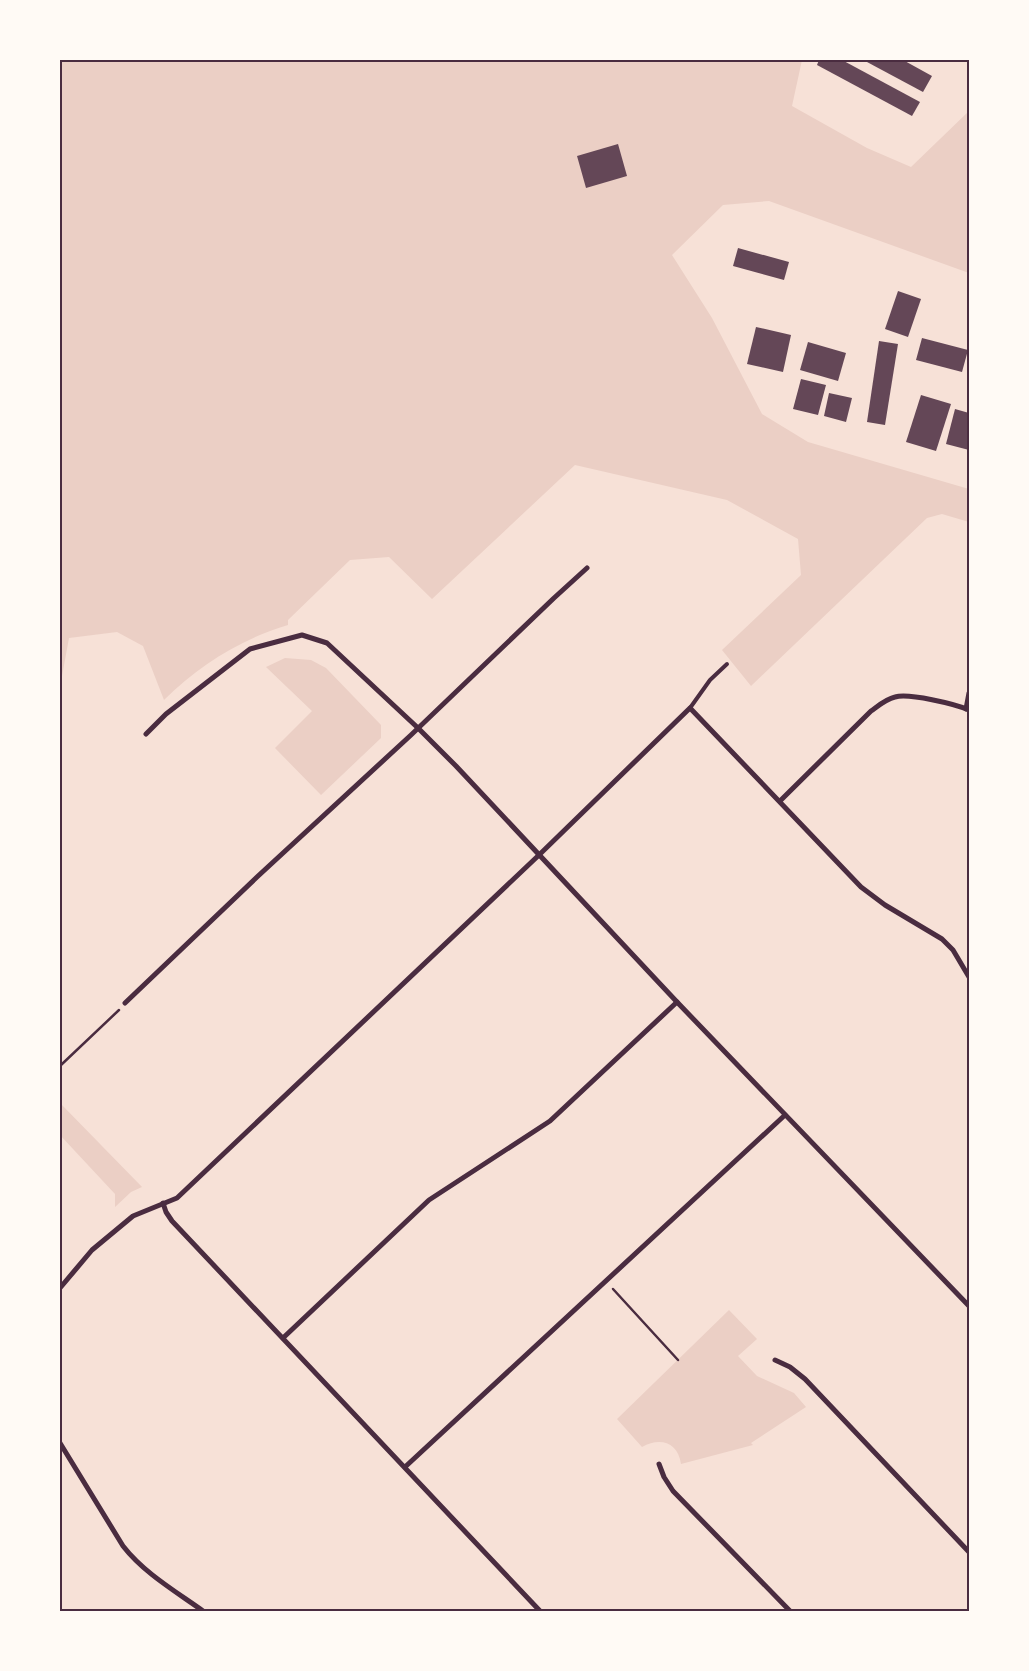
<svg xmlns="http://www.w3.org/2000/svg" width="1029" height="1671" font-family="Barlow,sans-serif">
<rect width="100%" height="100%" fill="#f7e1d7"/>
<!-- green -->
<g fill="#ebcfc5">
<path d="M60,60H802L792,106L867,148L911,167L969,111V273L769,201L723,205L672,255L712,318L762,414L808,442L969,489V522L942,514L927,518L751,686L722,650L801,575L798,539L727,500L575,465L432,599L389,557L350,560L288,620V625C241,639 199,665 164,700L143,646L117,632L69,638L60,687Z"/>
<path d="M285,658L311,660L326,668L381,725V738L321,795L275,748L312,711L266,667Z"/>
<path d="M60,1103L142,1187L131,1192L115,1207V1194L60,1135Z"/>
<path d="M729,1310L757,1339L738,1356L757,1376L794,1393L806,1407L751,1443L753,1445L681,1464C678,1442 660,1437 642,1447L617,1419Z"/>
</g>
<!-- building -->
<g fill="#644757">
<path d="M819,60H842L920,102L912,116L817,65Z"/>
<path d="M868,60H903L932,76L923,92L867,62Z"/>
<path d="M618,144L627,176L586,188L577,156Z"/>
<path d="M738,248L789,262L784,280L733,266Z"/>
<path d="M898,291L921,299L908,337L885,329Z"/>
<path d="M756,327L791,335L783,372L747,364Z"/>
<path d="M922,338L968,350L962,372L916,360Z"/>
<path d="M879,341L898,344L885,425L867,422Z"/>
<path d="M808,342L846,353L838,381L800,370Z"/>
<path d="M801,379L826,385L818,415L793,409Z"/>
<path d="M829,393L852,398L846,422L824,416Z"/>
<path d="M921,395L951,404L936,451L906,442Z"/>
<path d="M955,409L969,413V450L946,444Z"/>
</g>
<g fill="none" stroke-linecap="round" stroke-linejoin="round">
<!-- path -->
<g stroke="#4a2c40" stroke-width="2.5">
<path d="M61,1065L119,1010"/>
<path d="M613,1289L678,1360"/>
</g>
<!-- service -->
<path stroke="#4a2c40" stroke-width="4" d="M690,708L710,680L727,664"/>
<!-- minor -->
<g stroke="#4a2c40" stroke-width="5">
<path d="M966,709L969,693"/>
<path d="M146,734L166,714L250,649L302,635L327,643L418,728L456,766L677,1002L969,1306"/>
<path d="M780,801L871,711C878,706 886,699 895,697C909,693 955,704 969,710"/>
<path d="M125,1003L257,877L411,735L554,598L587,568"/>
<path d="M163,1203L166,1212L172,1221L540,1611"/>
<path d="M60,1288L92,1250L133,1216L177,1198L539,855L690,708L861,887L885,905L942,939L953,950L969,977"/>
<path d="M283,1338L429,1200L550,1121L677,1002"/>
<path d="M775,1360L790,1367L805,1379L969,1552"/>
<path d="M60,1443L123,1546C144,1573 175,1591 203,1611"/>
<path d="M659,1464L664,1477L673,1491L790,1611"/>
<path d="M405,1467L785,1115"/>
</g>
</g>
<!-- border -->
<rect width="1029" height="1671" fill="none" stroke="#fffaf5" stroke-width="122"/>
<rect x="61" y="61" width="907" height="1549" fill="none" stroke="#4a2c40" stroke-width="2"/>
</svg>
